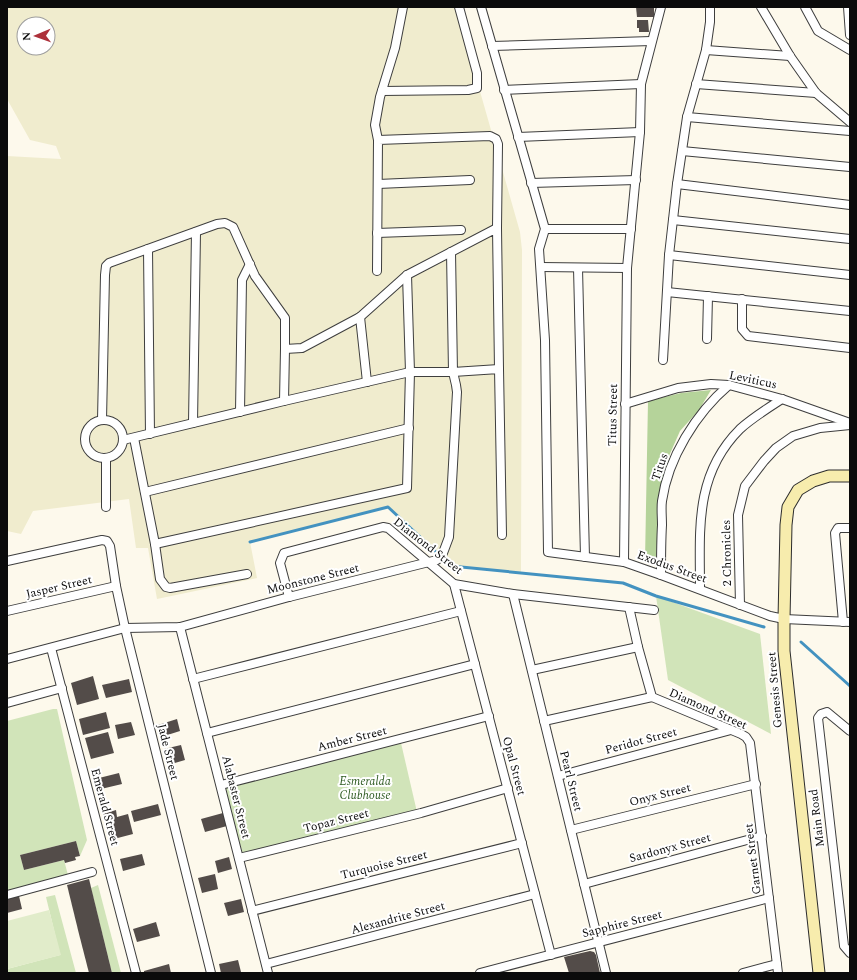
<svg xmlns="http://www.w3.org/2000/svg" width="857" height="980" font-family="Spectral,serif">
<rect width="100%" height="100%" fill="#fdf9ec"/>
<!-- farmland -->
<path fill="#f0ecce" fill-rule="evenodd" d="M7,7H456L520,232L522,250L521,572L451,566L388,507L250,542L257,578L157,599L148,548H136L129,499L33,511L21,534L7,531V156L61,159L56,146L30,140L7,99ZM24,24H48V48H24Z"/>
<!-- green -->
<g fill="#d1e4b9">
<path d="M656,596L760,634L771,734L668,680Z"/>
<path d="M53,709H57L87,840L80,856L76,841L20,855L24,870L64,860L69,879L7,895V721Z"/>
<path d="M401,743L417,812L243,855L224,787Z"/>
<path d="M98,885L121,973H112L91,888Z"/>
<path d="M55,895L76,973H7V969L60,955L46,897Z"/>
</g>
<!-- forest -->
<path fill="#b5d39a" d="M711,390L699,410L680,431L669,456L659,500L656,563L645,560L648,401L681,393Z"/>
<!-- pitch -->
<path fill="#e1ecca" d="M49,910L61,955L7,969V921Z"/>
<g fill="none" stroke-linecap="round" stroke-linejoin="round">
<!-- stream -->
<g stroke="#4392c0" stroke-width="3">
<path d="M250,542L388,507L451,566L623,583L656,596L764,627"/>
<path d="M801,642L850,686"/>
</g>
</g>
<!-- building -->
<g fill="#534c49">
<path d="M636,7H654V17H637Z"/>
<path d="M637,20H648L649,32H639V28H637Z"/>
<path d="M93,676L99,699L77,705L71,683Z"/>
<path d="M129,679L132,692L106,698L102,685Z"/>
<path d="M106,712L110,728L83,735L79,719Z"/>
<path d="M177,719L180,731L161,737L158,725Z"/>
<path d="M131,722L135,735L118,739L115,725Z"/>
<path d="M108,732L114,753L91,759L85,738Z"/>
<path d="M181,745L185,760L168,765L164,749Z"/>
<path d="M119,773L122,784L101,789L99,778Z"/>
<path d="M158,804L161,815L134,822L131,811Z"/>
<path d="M116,810L117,817L128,814L133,834L110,840L103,814Z"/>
<path d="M223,813L227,826L205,832L201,819Z"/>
<path d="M76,841L80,856L75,857L76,860L65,863L64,860L24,870L20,855Z"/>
<path d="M142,854L145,865L123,871L120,859Z"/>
<path d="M229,857L232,869L218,873L215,861Z"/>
<path d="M215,874L218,889L202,893L198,878Z"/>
<path d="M89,879L101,928L112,973H89L79,934L67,885Z"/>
<path d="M19,896L22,909L7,913V899Z"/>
<path d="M241,899L244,912L228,916L224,903Z"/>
<path d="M156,922L160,936L137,942L133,929Z"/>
<path d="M590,951L594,952L596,955L600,973H569L564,957Z"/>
<path d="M238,960L241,972L221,973L219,964Z"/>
<path d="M169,964L171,973H144V971Z"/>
</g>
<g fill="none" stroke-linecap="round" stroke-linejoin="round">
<defs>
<g id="street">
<path d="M481,7L545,229L539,249L545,340L548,552L624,562L661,575L770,616L784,619L850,622"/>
<path d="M761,7L790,56L816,93L850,122"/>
<path d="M805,7L818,31L850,50"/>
<path d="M848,7L850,35"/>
<path d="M492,46L651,41"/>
<path d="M706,50L790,56"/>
<path d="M696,84L816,93"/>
<path d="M504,90L641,84"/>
<path d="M382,91L468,90L477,88V73L459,7"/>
<path d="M687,117L850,131"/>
<path d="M518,137L640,132"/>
<path d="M378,140L375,125L380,97L395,48L403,7"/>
<path d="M682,151L850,167"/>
<path d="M531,183L636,180"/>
<path d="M378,184L470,180"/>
<path d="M677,184L850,205"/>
<path d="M673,220L850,239"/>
<path d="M545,229H631"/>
<path d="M377,233L461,230"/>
<path d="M148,249L150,434"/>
<path d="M451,252L453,372L499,369L502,535"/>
<path d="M669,255L850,275"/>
<path d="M541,267L627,268"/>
<path d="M578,268L585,557"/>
<path d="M377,271L378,140L490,136L496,139L498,144L497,228"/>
<path d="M667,292L850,311"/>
<path d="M742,299V329L748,336L850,348"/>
<path d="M360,317L367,382"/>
<path d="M707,339L708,296"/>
<path d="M663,360L669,255L677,184L687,117L706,50L710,22V7"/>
<path d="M284,401L285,349"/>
<path d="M625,404L678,388L711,384L729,385L782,399L850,423"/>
<path d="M240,412L242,280L250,264"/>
<path d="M102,420L105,275L106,266L109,263L217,224L225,223L233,227L255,276L285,318V349L302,348L360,317L407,275L497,228L499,369"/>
<circle cx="104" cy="439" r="19"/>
<path d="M193,423L196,232"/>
<path d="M134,438L155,544L160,579L166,587L170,588L247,574"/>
<path d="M145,492L409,428"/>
<path d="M106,507V458"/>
<path d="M155,544L407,488L410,372L407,275"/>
<path d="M7,561L102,540L107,541L110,546L116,586L125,628L211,973"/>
<path d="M624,562L627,268L640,132L641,84L661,7"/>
<path d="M661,575C661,558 661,542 662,525C662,517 661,508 662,501C668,458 696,413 729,385"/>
<path d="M454,584L551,955"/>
<path d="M700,589C700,530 694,475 740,429C752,418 768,408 782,399"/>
<path d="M513,594L606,973"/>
<path d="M289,597L280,563L284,553L383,527L388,528L454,584L513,594L654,610"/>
<path d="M740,605L738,515L745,486L764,461L776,448L793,436L820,428L850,425"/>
<path d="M629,607L638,647L652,697L741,734L746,737L750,743L778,973"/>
<path d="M7,611L116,586"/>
<path d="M843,622L835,533L838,528H850"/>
<path d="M180,627L268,973"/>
<path d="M51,648L136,973"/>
<path d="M7,659L125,628L180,627L289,597L437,560L443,553L449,537L457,392L456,385L453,372H410L284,401L123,440"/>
<path d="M532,670L638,647"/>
<path d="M193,679L461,611"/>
<path d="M7,703L62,688"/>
<path d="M544,721L652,697"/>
<path d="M850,731L827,712L821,714L818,718L844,946L850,953"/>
<path d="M207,733L475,664"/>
<path d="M558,776L731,730"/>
<path d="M221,785L489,716"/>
<path d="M571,830L756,784"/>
<path d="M239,858L421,813L508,788"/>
<path d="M584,884L762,836"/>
<path d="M7,895L92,872"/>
<path d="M252,911L522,843"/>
<path d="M266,964L535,894"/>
<path d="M480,973L769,898"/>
<path d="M743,973L777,964"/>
</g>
<path id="secondary" d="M819,973L784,651V619L786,525L788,507L798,490L813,481L829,476H850"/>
</defs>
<!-- street casing -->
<use href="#street" stroke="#3e3e3e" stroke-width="10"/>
<!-- secondary casing -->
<use href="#secondary" stroke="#2d2d2d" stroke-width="13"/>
<!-- street -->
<use href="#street" stroke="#fff" stroke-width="8"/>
<!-- secondary -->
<use href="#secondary" stroke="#f7ecad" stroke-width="11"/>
</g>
<g text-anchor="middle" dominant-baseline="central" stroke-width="4" stroke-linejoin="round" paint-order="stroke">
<!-- street labels -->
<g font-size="12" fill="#0b0b0b" stroke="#fff">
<text transform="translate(753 380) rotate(12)">Leviticus</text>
<text transform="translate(613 415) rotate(-89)">Titus Street</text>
<text transform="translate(660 467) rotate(-71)">Titus</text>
<text transform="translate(428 546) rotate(38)">Diamond Street</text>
<text transform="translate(727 553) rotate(-91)">2 Chronicles</text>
<text transform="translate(672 567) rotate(20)">Exodus Street</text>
<text transform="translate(313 579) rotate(-14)">Moonstone Street</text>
<text transform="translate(59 587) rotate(-13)">Jasper Street</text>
<text transform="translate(775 690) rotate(-95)">Genesis Street</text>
<text transform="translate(708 709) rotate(24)">Diamond Street</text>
<text transform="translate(352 739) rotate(-14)">Amber Street</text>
<text transform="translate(641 741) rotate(-15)">Peridot Street</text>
<text transform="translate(168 752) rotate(76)">Jade Street</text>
<text transform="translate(514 766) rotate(75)">Opal Street</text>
<text transform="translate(571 781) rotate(76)">Pearl Street</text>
<text transform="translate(660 795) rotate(-14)">Onyx Street</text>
<text transform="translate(236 797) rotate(76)">Alabaster Street</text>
<text transform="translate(105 807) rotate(75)">Emerald Street</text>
<text transform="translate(817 818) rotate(-97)">Main Road</text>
<text transform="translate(336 821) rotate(-14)">Topaz Street</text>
<text transform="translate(670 848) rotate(-15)">Sardonyx Street</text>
<text transform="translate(753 859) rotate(-97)">Garnet Street</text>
<text transform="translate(384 865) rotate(-14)">Turquoise Street</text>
<text transform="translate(398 918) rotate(-15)">Alexandrite Street</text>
<text transform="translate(622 924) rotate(-14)">Sapphire Street</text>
</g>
<!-- park labels -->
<g font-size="12" font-style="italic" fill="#305c23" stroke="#fff">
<text x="365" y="781">Esmeralda<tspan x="365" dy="14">Clubhouse</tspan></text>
</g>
</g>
<!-- border -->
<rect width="857" height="980" fill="none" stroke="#0b0b0b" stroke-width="16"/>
<!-- north arrow -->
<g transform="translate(36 36) rotate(268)"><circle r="19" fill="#ffffff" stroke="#9d9d9d"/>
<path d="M0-3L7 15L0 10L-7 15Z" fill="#ad313b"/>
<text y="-6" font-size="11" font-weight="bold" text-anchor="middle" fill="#0b0b0b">N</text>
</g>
</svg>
